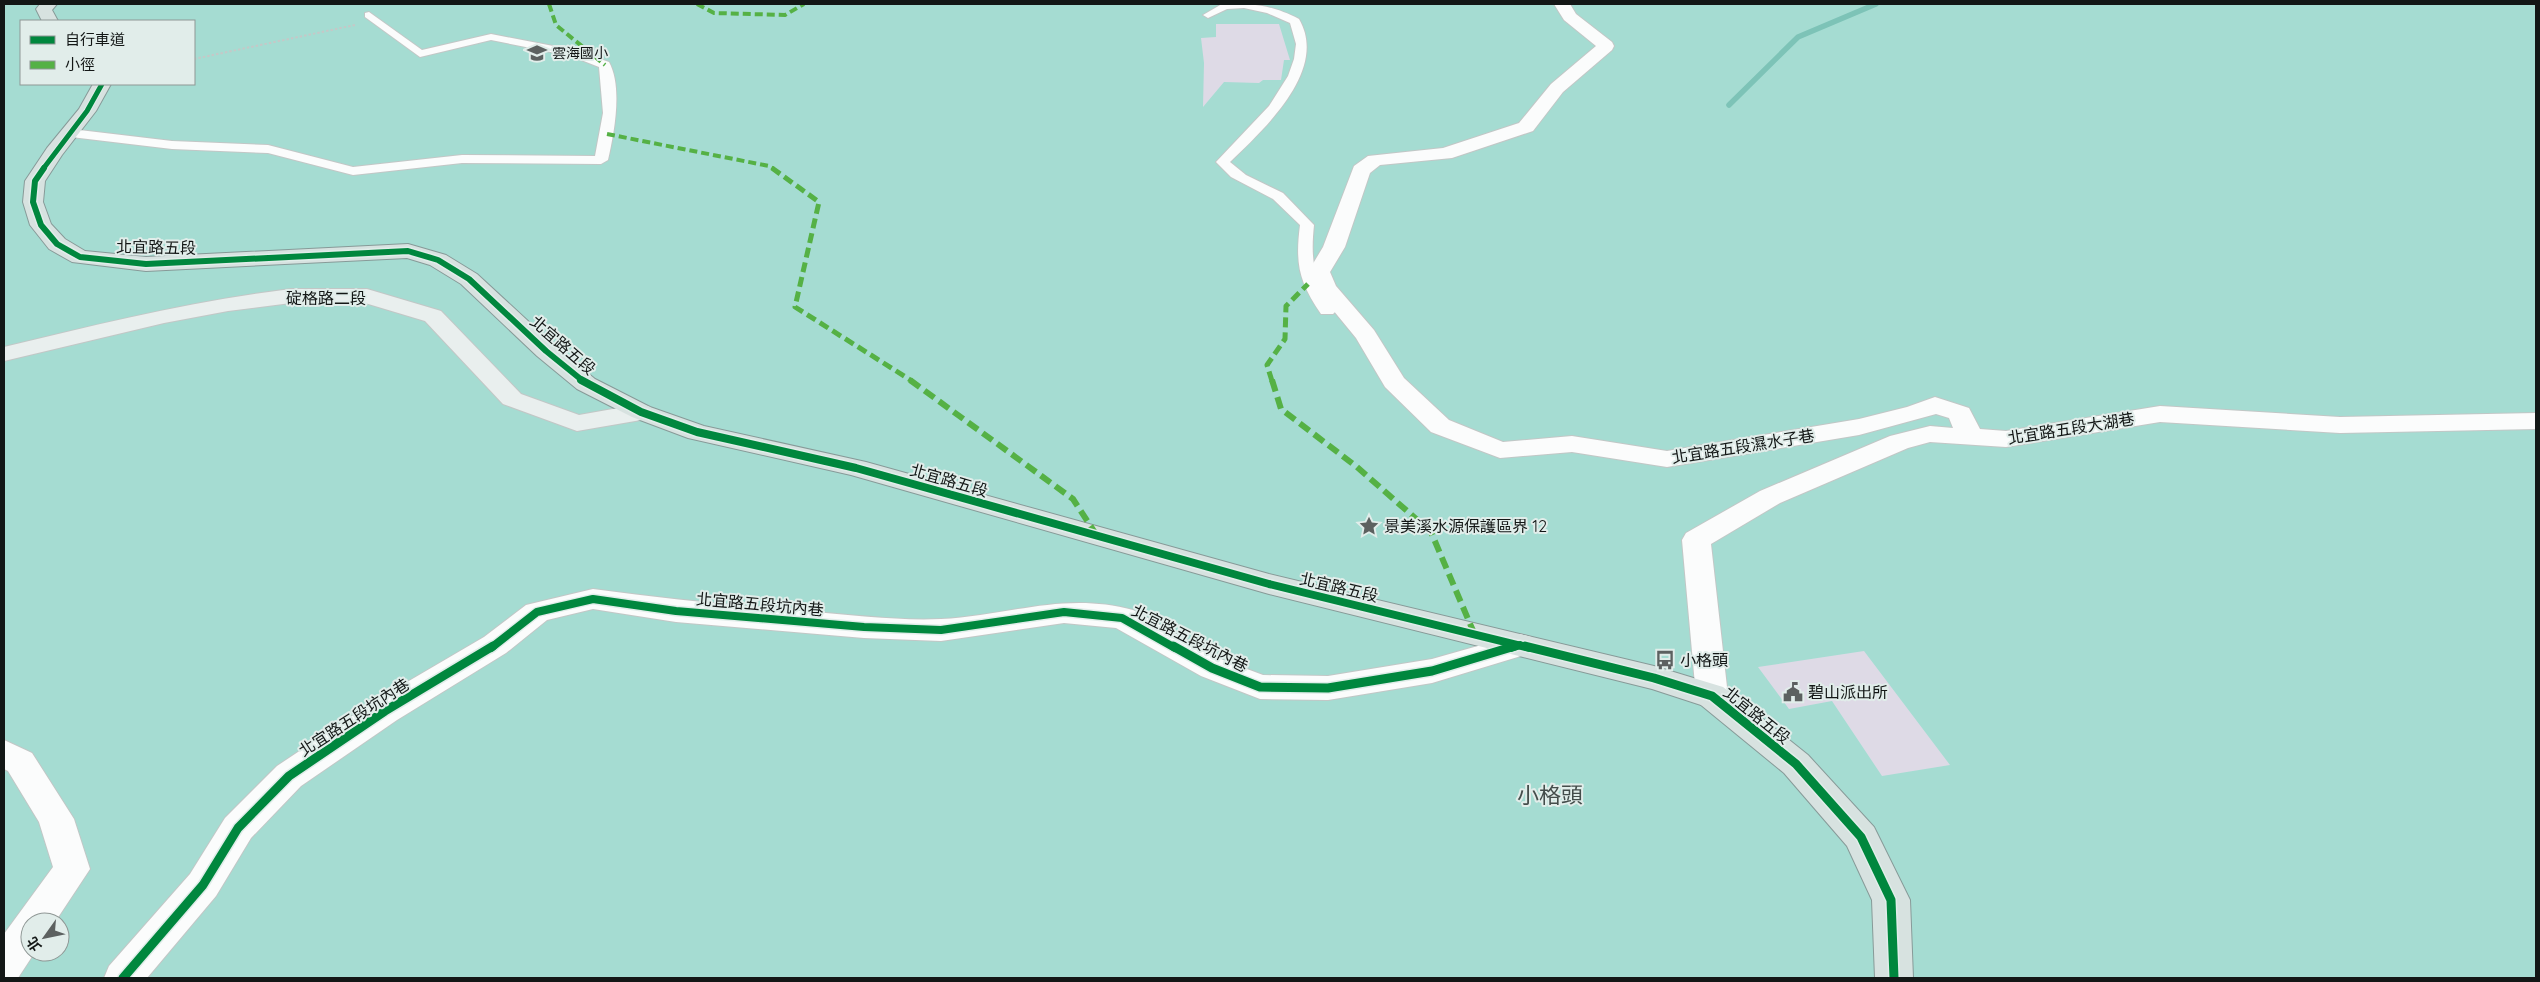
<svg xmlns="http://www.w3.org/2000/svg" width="2540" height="982" font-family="Quicksand,'Noto Sans TC',sans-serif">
<rect width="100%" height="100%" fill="#e4eae9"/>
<!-- forest -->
<path fill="#a5dcd2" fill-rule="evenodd" d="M4,4H2536V978H4ZM21,21H194V84H21ZM30,922H60V952H30Z"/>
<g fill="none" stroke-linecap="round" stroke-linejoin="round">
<!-- stream -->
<path stroke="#7dc3b7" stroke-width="5.5" d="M1729,105L1798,37L1876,4"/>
</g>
<!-- building -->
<g fill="#dedae6">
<path d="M1216,24H1279L1290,60H1284L1281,80H1263L1259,83L1224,82L1203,107L1204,63L1201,38L1216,37Z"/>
<path d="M1864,651L1950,765L1882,776L1832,701L1789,709L1758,667Z"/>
</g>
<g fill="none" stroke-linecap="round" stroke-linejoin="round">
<defs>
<g id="lane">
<path d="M1222,4C1255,4 1269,4 1299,19C1329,70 1264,129 1230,162L1246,175L1283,193L1314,225C1311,254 1312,276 1329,301L1338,296L1346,301L1333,314H1321C1299,282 1295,264 1300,225L1273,199L1231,177L1216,162L1269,106L1288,76L1294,59L1296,44L1290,23L1267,13L1244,8L1227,9L1208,18L1203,15Z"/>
<path d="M369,12L422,50L491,34L574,50L609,62C623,87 614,134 608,160L601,164L462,163L353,175L268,153L172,149L71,137L65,133L71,129L172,141L268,145L353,167L462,155L595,156L603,113L599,67L571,56L491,40L420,57L365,17V13Z"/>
</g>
<g id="street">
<path d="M1554,4H1570L1576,14L1612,42L1614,46L1612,50L1563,92L1533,131L1452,158L1380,165L1370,173L1345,247L1330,272L1336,286L1374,330L1404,378L1449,420L1503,442L1572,436L1667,451L1859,419L1907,407L1935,397L1969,408L1980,429L2006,431L2160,406L2340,417L2536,413V429L2340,433L2160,422L2006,447L1930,442L1908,448L1780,503L1711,544L1728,696L1723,705L1712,708L1701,705L1696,696L1682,540L1686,533L1760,491L1890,436L1930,426L1953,428L1949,418L1936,414L1859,435L1667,467L1572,452L1500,458L1431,432L1385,387L1356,338L1315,288L1308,272L1323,247L1354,166L1368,156L1443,148L1519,123L1551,84L1596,46L1564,20Z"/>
<path d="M593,589C666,599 739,606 812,612C854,615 899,621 941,619C1008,616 1064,591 1133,610L1223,660L1263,675L1328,676L1432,659L1520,634L1531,637L1536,645L1531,653L1432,683L1328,700L1260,699L1201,676L1116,628L1064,623L941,641L864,638L676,622L593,609L547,620L506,653L397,720L301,786L251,838L216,896L147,978H104L109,966L190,874L225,818L277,766L373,702L484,637L526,605Z"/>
<path d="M4,740L32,753L74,819L90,869L55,922H30V952H35L18,978H4V934L53,867L39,822L8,771L4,769Z"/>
</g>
<path id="secondary" d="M291,289H367L441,311L521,394L579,415L641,404L650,407L654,412L650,417L641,420L577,431L503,404L425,321L365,303H291L228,311L164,323L4,361V347C99,324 194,301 291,289Z"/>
<g id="primary">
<path d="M40,4H57L52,10L58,21H42L36,9Z"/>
<path d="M93,84H111L96,111L62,155L45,181L43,202L51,224L65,239L85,251L146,257L408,244L446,255L477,274L555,346L595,379L650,407L704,426L866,462L1269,574L1654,666L1723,687L1808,755L1874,827L1910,900L1913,978H1875L1872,900L1847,846L1784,773L1701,705L1652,689L1269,594L851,475L688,438L632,417L577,389L537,356L461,284L430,265L407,258L146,271L72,262L49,249L30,225L23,202L25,181L47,148L79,109Z"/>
</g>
</defs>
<!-- lane casing -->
<use href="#lane" stroke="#c2c7c6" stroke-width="2"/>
<!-- street casing -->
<use href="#street" stroke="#c2c7c6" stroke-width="2"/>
<!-- secondary casing -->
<use href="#secondary" stroke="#c2c7c6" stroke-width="2"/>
<!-- primary casing -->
<use href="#primary" stroke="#879a98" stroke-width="2"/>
<!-- path -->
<path stroke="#c5c8c7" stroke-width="2" stroke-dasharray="2.5 2" stroke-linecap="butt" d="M194,59L355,25"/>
<!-- lane -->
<use href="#lane" fill="#fbfcfc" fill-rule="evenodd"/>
<!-- street -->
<use href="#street" fill="#fbfcfc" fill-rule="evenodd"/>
<!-- secondary -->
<use href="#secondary" fill="#e9efee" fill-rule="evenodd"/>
<!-- primary -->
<use href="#primary" fill="#d7e2e0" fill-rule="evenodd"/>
<!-- quiet-far2 -->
<g stroke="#55b145" stroke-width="4" stroke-dasharray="8 4" stroke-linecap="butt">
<path d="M549,4L556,25L605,65"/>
<path d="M697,4L714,13L785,15L804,4"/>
<path d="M607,134L769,166L774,169"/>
</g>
<!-- quiet-far1 -->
<g stroke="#55b145" stroke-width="5" stroke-dasharray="10 5" stroke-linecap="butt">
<path d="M772,168L819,202L795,307L912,381"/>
<path d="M1272,381L1267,365L1285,339L1286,306L1308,284"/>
</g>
<!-- quiet -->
<g stroke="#55b145" stroke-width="6" stroke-dasharray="12 6" stroke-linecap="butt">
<path d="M910,380L1073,499L1097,536"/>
<path d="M1272,380L1281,409L1357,467L1431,532L1474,633"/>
</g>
<defs>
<path id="cycleway-far3" d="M43,169L87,111L102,84"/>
<path id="cycleway-far2" d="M44,168L35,181L33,202L41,225L57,244L80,257L146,264L408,251L438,260L469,279L546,351L583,381"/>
<g id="cycleway-far1">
<path d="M581,380L641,412L697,432L856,468L1269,584L1530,648"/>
<path d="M491,648L537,612L593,599L676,611L864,627L941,630L1064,612L1122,618L1175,648"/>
<path d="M1511,648L1520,645"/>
</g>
<g id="cycleway">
<path d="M1173,646L1212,668L1260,687L1328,688L1432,671L1515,646"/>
<path d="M1525,646L1654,678L1712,696L1796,764L1861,837L1891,900L1894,978"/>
<path d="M123,978L203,885L238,828L289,776L385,711L493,646"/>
</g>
</defs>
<!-- cycleway-far3 casing -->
<use href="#cycleway-far3" stroke="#e1edea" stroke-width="7"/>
<!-- cycleway-far2 casing -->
<use href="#cycleway-far2" stroke="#e1edea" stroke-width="9"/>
<!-- cycleway-far1 casing -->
<use href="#cycleway-far1" stroke="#e1edea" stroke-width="11"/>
<!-- cycleway casing -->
<use href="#cycleway" stroke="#e1edea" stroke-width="12"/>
<!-- cycleway-far3 -->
<use href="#cycleway-far3" stroke="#00873e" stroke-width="5"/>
<!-- cycleway-far2 -->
<use href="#cycleway-far2" stroke="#00873e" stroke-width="6"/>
<!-- cycleway-far1 -->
<use href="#cycleway-far1" stroke="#00873e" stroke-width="8"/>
<!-- cycleway -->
<use href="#cycleway" stroke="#00873e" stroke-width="9"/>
</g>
<!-- icons -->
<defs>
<symbol id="school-bare" viewBox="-9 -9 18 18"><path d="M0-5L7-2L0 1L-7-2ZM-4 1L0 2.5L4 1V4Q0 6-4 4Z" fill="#5c6160" stroke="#e1edea" stroke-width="2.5" paint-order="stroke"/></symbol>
<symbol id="sight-bare" viewBox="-9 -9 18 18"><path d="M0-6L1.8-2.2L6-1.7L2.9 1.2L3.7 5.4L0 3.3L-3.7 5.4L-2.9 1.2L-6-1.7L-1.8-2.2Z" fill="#5c6160" stroke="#e1edea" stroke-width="2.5" paint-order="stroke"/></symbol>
<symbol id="bus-bare" viewBox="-9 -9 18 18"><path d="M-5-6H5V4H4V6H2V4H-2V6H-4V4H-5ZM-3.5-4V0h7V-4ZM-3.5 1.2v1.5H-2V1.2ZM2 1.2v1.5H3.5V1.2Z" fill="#5c6160" stroke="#e1edea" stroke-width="2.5" paint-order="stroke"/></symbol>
<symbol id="civic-bare" viewBox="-9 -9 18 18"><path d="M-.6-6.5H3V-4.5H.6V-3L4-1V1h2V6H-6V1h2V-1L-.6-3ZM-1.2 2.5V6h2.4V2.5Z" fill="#5c6160" stroke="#e1edea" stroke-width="2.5" paint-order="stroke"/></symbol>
</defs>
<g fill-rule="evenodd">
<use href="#school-bare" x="523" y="39" width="28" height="28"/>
<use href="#sight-bare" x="1355" y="512" width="28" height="28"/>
<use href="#bus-bare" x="1651" y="646" width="28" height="28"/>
<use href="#civic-bare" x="1779" y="678" width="28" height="28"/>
</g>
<g text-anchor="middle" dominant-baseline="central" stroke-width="4" stroke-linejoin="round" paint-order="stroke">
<!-- far-poi labels -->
<g font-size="14" fill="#131716" stroke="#e1edea" text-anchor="start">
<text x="552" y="53">雲海國小</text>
</g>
<!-- street labels -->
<g font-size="16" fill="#131716" stroke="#e1edea">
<text transform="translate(156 247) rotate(1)">北宜路五段</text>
<text x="326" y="298">碇格路二段</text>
<text transform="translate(563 345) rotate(41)">北宜路五段</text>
<text transform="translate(2071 428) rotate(-9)">北宜路五段大湖巷</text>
<text transform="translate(1743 446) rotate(-9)">北宜路五段濕水子巷</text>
<text transform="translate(949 480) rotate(16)">北宜路五段</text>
<text transform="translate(1339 587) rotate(13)">北宜路五段</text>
<text transform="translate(760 604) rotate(5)">北宜路五段坑內巷</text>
<text transform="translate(1190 638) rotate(27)">北宜路五段坑內巷</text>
<text transform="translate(1757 715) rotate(39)">北宜路五段</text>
<text transform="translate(354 717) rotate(-33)">北宜路五段坑內巷</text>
</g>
<!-- poi labels -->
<g font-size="16" fill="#131716" stroke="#e1edea" text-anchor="start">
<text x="1384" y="526">景美溪水源保護區界 12</text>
<text x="1680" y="660">小格頭</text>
<text x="1808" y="692">碧山派出所</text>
</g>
<!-- near-quarter labels -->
<g font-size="22" fill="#444d4b" stroke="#e1edea">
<text x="1550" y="795">小格頭</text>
</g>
</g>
<!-- border -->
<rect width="2540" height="982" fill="none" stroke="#131716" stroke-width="10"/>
<!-- legend -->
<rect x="20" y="20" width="175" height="65" fill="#e1edea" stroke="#8f9795"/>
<rect x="30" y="36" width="25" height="8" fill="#00873e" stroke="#8f9795"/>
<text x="65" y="45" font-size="15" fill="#131716">自行車道</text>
<rect x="30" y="61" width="25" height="8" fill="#55b145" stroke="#8f9795"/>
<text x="65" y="70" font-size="15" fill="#131716">小徑</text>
<!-- north arrow -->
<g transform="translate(45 937) rotate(237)"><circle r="24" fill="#e1edea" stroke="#8f9795"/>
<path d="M0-4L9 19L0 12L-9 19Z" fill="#5c6160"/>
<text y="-8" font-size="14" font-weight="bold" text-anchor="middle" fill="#131716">北</text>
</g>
</svg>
